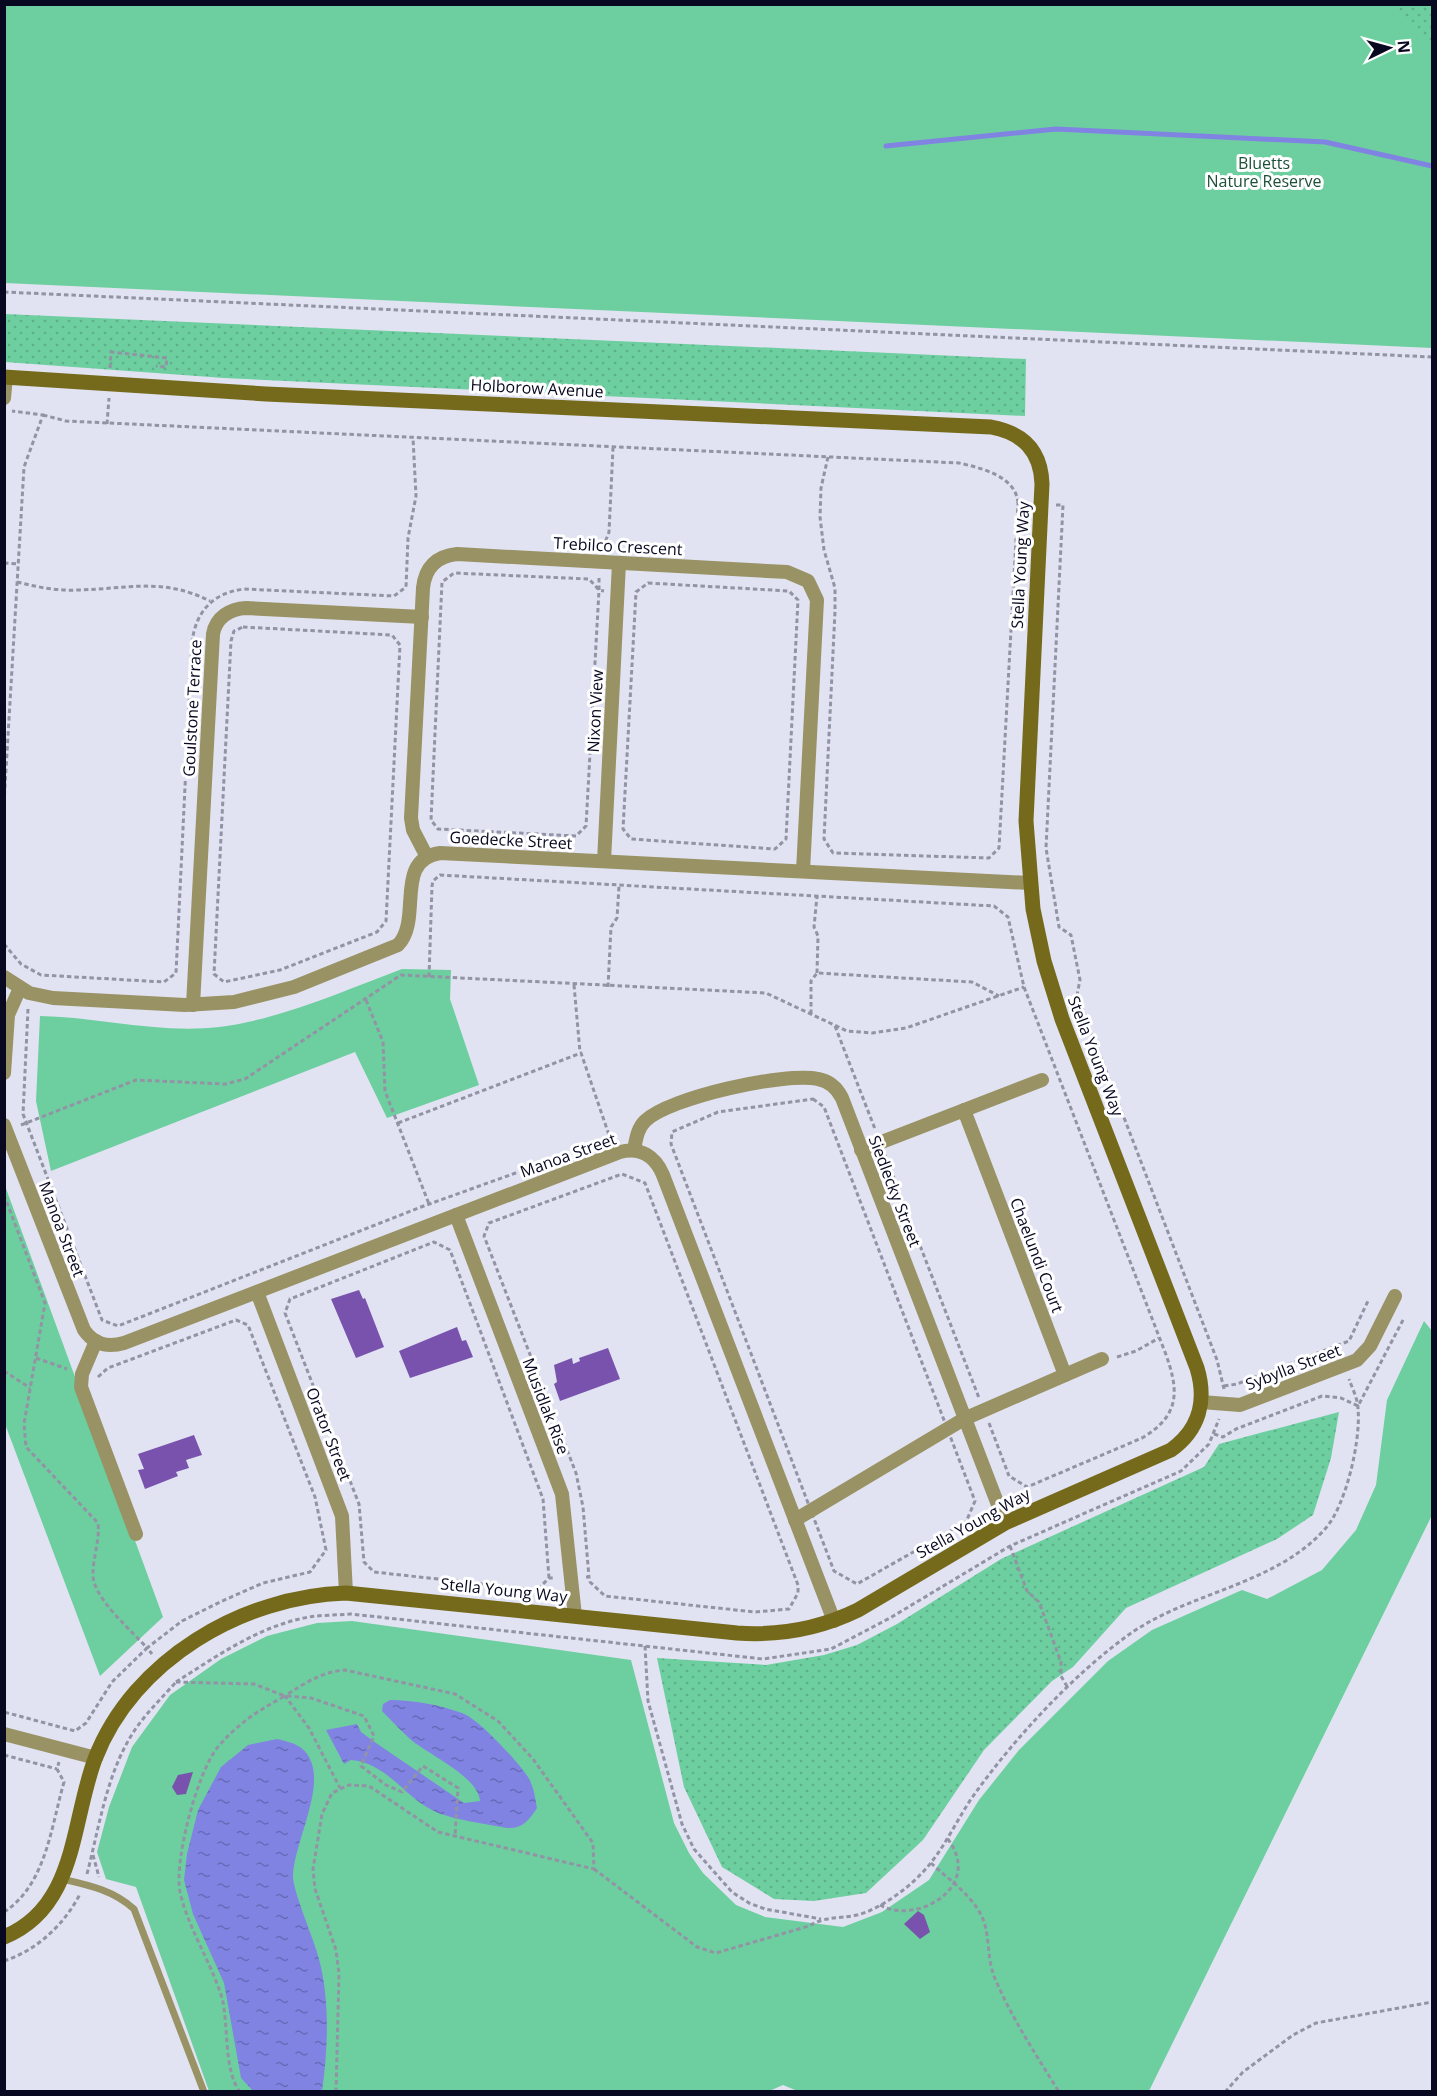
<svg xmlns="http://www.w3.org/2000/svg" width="1437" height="2096" font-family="'Open Sans',sans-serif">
<defs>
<pattern id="grass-dots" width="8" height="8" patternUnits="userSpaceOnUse" patternTransform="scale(1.5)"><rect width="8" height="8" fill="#6dcf9f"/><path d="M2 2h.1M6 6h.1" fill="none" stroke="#5db089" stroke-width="1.8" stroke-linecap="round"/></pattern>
<pattern id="water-ripples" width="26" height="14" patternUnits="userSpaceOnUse" patternTransform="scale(1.5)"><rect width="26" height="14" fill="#8183e3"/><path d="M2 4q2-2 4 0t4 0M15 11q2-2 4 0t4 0" fill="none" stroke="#6869b8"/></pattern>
</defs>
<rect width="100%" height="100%" fill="#e1e3f2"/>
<!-- grass -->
<g fill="url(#grass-dots)">
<path d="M1386,5H1432V51Z"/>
<path d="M5,314L1026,359L1025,416L224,378L5,362Z"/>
<path d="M1339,1412L1331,1458L1313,1515L1277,1539L1126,1608L1073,1667L1052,1681L984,1750L923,1840L866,1893L814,1901L774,1899L722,1867L684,1787L657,1658L766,1665L824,1655L857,1645L897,1624L1001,1559L1204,1467L1219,1444Z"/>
</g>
<!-- green -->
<g fill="#6dcf9f">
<path d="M1393,4L1432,43V348L5,283V5Z"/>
<path d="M402,969L451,970L450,999L479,1085L387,1118L355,1052L51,1171L36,1101L40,1016C99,1017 159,1034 219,1027C282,1019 343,991 402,969Z"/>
<path d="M4,1183L163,1617L100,1676L5,1424Z"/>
<path d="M1424,1321L1432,1331V1515L1149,2091L800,2092L783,2085L767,2092L209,2091L136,1887L106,1879L97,1852L109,1807L132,1747L170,1695L221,1659L267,1636L317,1623L352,1621L631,1660L674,1823L689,1853L703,1873L736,1905L765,1917L843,1927L882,1912L929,1880L979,1800L1019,1750L1108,1661L1152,1630L1242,1590L1267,1599L1322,1570L1356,1530L1376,1485L1387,1400Z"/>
</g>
<!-- water -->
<g fill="url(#water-ripples)">
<path d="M390,1700C413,1700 440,1705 462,1713C479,1719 518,1762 528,1777C534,1787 535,1797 537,1808C529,1820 523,1829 507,1828C487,1824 453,1820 434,1811C404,1797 387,1763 351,1760L344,1764L326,1730L357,1724L361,1732L376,1743L464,1803L480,1801C478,1776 427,1754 410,1739C400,1730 391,1720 382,1711L383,1704Z"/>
<path d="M277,1739C290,1742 304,1745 310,1759C325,1789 294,1843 293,1876C293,1892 314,1939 319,1959C330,2000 328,2050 322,2091H253L241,2078L224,1983L193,1914L184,1880L187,1854L198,1810L221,1767L248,1745Z"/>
</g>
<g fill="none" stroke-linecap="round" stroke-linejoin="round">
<!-- stream -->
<path stroke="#8183e3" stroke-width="5" d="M886,146L1056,129L1325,142L1432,166"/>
</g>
<!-- building -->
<g fill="#7852ad">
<path d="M359,1290L363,1299L365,1298L384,1347L356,1358L331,1299Z"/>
<path d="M457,1327L462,1341L466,1340L473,1357L410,1378L399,1351Z"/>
<path d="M608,1348L620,1379L560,1401L554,1384L557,1382L554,1365L572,1358L573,1364L580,1361L579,1358Z"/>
<path d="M194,1435L202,1455L186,1460L189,1468L176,1472L178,1476L145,1489L138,1470L144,1469L138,1454Z"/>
<path d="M193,1772L186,1794L177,1795L172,1787L178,1775Z"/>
<path d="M918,1911L924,1915L930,1932L920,1939L904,1924Z"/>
</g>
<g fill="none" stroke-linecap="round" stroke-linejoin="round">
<!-- path -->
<g stroke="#9293a5" stroke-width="3" stroke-dasharray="4.5 3" stroke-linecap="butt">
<path d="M4,292L1432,357"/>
<path d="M110,368L111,352L167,358L166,367L156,366"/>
<path d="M43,415L66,421L959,463C981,468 1016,476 1018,503"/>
<path d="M107,424L109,398"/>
<path d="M828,457L821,488L820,517L824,550L835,588V611L824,839L833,853L989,858L999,848L1018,503H1025"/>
<path d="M1056,505H1063L1046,848L1059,927L1071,935L1080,980L1077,995L1217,1360L1224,1389"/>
<path d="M603,548L609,532L613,448"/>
<path d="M4,563L18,564"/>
<path d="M599,578V590L586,826L576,836L438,829L431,820L442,582L454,573L589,579L599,590L604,591"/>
<path d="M17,582C37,587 57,591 77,590C128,589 162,577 210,601"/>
<path d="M648,583L789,591L798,600L786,839L775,849L631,839L623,829L636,592Z"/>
<path d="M243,627L392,635L400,645L386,921L377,932L280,970L224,982L214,974L231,641L234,631Z"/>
<path d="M4,803L24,467L43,415L12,411"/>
<path d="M4,944L21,964L41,975L164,982L176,973L192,642C196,611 213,593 244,589L394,596L406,587L408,538L416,496L413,438"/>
<path d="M817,973L818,936L814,927L817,896"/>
<path d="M429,977L432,886L433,881L440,875L994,906L1008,917L1024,987L1165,1352C1179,1390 1181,1415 1142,1438L1027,1487L1009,1476"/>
<path d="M574,985L580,1052"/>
<path d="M608,987L611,927L617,918L619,886"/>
<path d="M366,1000L383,1042L385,1091L429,1204"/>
<path d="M28,1009L23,1114L102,1320L118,1326L421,1207L560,1157"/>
<path d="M811,1014V981L817,973L972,982L999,996"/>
<path d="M835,1026L875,1129"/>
<path d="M813,1099L824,1107L975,1501L966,1522L857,1584L834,1571L671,1144L672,1132L718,1112Z"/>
<path d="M398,1123L581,1053L610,1138"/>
<path d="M21,1125L136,1080L225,1084L245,1079L401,975L766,993L847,1031L872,1033L906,1028L1024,987"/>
<path d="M885,1155L979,1398"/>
<path d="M4,1195L45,1303L24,1424L26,1447L98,1523C100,1540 93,1557 93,1574C92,1597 131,1630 147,1648L112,1682L86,1723L75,1731L4,1712"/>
<path d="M1117,1357L1136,1351L1159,1338"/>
<path d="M36,1358L67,1369"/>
<path d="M4,1371L30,1388"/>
<path d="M98,1377L108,1368L236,1320L248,1325L315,1497L326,1550L310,1572L263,1583L220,1602L182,1621L147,1648L152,1654"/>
<path d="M1224,1386L1237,1384L1349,1341L1368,1301"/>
<path d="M989,1423L1009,1476"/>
<path d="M1214,1434L1223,1437L1236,1429L1322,1396L1341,1398L1358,1406L1403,1320"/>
<path d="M1010,1546L1027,1591L1039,1602L1061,1662V1676L1068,1688"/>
<path d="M586,1577H589L590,1582L605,1596L755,1612L789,1609L798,1593V1585L645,1183L622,1174L489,1223L484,1236L576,1473L583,1507L589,1577"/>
<path d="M549,1578L543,1499L450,1250L434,1242L290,1299L285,1313L359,1504L364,1562L374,1572L537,1590L549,1578H555"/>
<path d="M645,1646L648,1701L682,1824L694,1849L732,1892L749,1903L765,1909L821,1919"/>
<path d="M176,1682C217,1656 259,1626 309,1617C322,1615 337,1615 351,1614L763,1659L831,1649L890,1618L1010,1546L1181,1471L1209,1444L1219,1419"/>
<path d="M176,1682L254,1684L285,1696C259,1710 237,1724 217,1748C197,1774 174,1860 180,1892C188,1928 211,1962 222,1998C229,2025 223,2069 240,2092"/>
<path d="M287,1696L311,1698L364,1716L374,1736L361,1766L386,1785L402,1792L423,1766L458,1788L455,1836"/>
<path d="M4,1755L57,1769"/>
<path d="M93,1855L99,1877"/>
<path d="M931,1863C949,1880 978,1899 985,1925C990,1945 987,1963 997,1983C1014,2022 1037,2056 1059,2092"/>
<path d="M594,1869L697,1947L716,1953L809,1926C825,1916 839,1919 857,1915C878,1910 906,1890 921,1874C944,1851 957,1818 976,1792C1016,1737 1072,1676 1127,1636C1187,1592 1274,1586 1325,1529C1346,1506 1361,1440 1358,1409C1358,1399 1352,1388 1349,1379"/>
<path d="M87,1874C99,1828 106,1777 131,1736C143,1716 160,1700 176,1682"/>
<path d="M880,1905C917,1926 985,1886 947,1838"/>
<path d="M4,1912C46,1885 51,1827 64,1782L57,1769L59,1762"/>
<path d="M4,1961C37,1950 64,1925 80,1894"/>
<path d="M336,2092L339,1974L336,1950L315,1889L313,1869L322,1814L332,1793L349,1785L369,1786L438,1832L594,1869L593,1843L533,1759L498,1721L455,1694L345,1670C321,1672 305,1683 285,1696L309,1728L340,1788"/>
<path d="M1225,2092L1243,2072L1293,2035L1316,2023L1432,2002"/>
</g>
<!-- lane -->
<path stroke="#999264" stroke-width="7" d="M62,1879C88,1885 113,1890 134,1909L204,2092"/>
<!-- street -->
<g stroke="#999264" stroke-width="14">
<path d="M4,398L6,377"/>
<path d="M427,857L413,830L411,818L423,588C425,568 436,556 457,554L787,572L808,581L817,600L803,871"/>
<path d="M604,861L619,563"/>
<path d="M4,977L29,993L53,998L185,1005L234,1002L294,987L398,945C423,919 393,860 440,853L1029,883"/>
<path d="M193,1005L213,634C216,617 230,609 246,608L422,617"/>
<path d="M4,1073L8,1015L20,988"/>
<path d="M964,1110L1065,1375L1102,1359"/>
<path d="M4,1125L84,1330C94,1344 107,1348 124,1343L620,1152C640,1147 655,1156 663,1175L834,1621"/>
<path d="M634,1150C636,1140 637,1129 645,1121C670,1097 785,1072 818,1079C829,1081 837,1088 842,1098L1005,1523"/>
<path d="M861,1150L1042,1080"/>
<path d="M456,1215L562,1494L575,1616"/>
<path d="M257,1292L342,1516L346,1593"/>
<path d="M96,1341L82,1374L81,1387L136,1534"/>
<path d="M1201,1402L1240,1405L1357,1360L1370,1346L1395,1296"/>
<path d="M795,1520L964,1419L1065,1375"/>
<path d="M4,1734L96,1758"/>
</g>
<!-- secondary -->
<path stroke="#756a1b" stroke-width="15" d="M4,377L266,394L991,427C1023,433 1041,451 1042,484L1026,821L1033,909L1044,961L1062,1019L1197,1368C1207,1401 1199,1430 1171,1450L1005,1523L858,1610C819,1629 780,1636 737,1633L346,1593C243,1596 133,1660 95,1759C71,1823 77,1907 4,1937"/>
</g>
<g text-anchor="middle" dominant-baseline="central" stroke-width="6" stroke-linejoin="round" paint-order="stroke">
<!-- park labels -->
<g font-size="16" fill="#1c5038" stroke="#fff">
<text x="1264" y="163">Bluetts<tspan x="1264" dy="18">Nature Reserve</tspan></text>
</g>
<!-- street labels -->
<g font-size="16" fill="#090821" stroke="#fff">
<text transform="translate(537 388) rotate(3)">Holborow Avenue</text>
<text transform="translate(618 546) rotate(3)">Trebilco Crescent</text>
<text transform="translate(1020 565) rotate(-87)">Stella Young Way</text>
<text transform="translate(192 708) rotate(-87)">Goulstone Terrace</text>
<text transform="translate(595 711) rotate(-87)">Nixon View</text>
<text transform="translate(511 840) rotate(3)">Goedecke Street</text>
<text transform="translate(1096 1056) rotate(69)">Stella Young Way</text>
<text transform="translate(568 1155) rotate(-20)">Manoa Street</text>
<text transform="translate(895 1191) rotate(69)">Siedlecky Street</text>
<text transform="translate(62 1229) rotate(69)">Manoa Street</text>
<text transform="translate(1037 1255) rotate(69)">Chaelundi Court</text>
<text transform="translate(1293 1367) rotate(-21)">Sybylla Street</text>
<text transform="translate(546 1406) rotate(69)">Musidlak Rise</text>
<text transform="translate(329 1434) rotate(69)">Orator Street</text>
<text transform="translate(973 1523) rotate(-29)">Stella Young Way</text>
<text transform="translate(504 1590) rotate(6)">Stella Young Way</text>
</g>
</g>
<!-- border -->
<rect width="1437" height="2096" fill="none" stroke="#090821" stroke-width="12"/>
<!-- north arrow -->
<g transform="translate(1389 48) rotate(85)" stroke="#ffffff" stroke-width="4.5" paint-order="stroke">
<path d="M0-4.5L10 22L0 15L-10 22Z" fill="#090821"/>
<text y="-9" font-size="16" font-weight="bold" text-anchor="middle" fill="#090821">N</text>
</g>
</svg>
